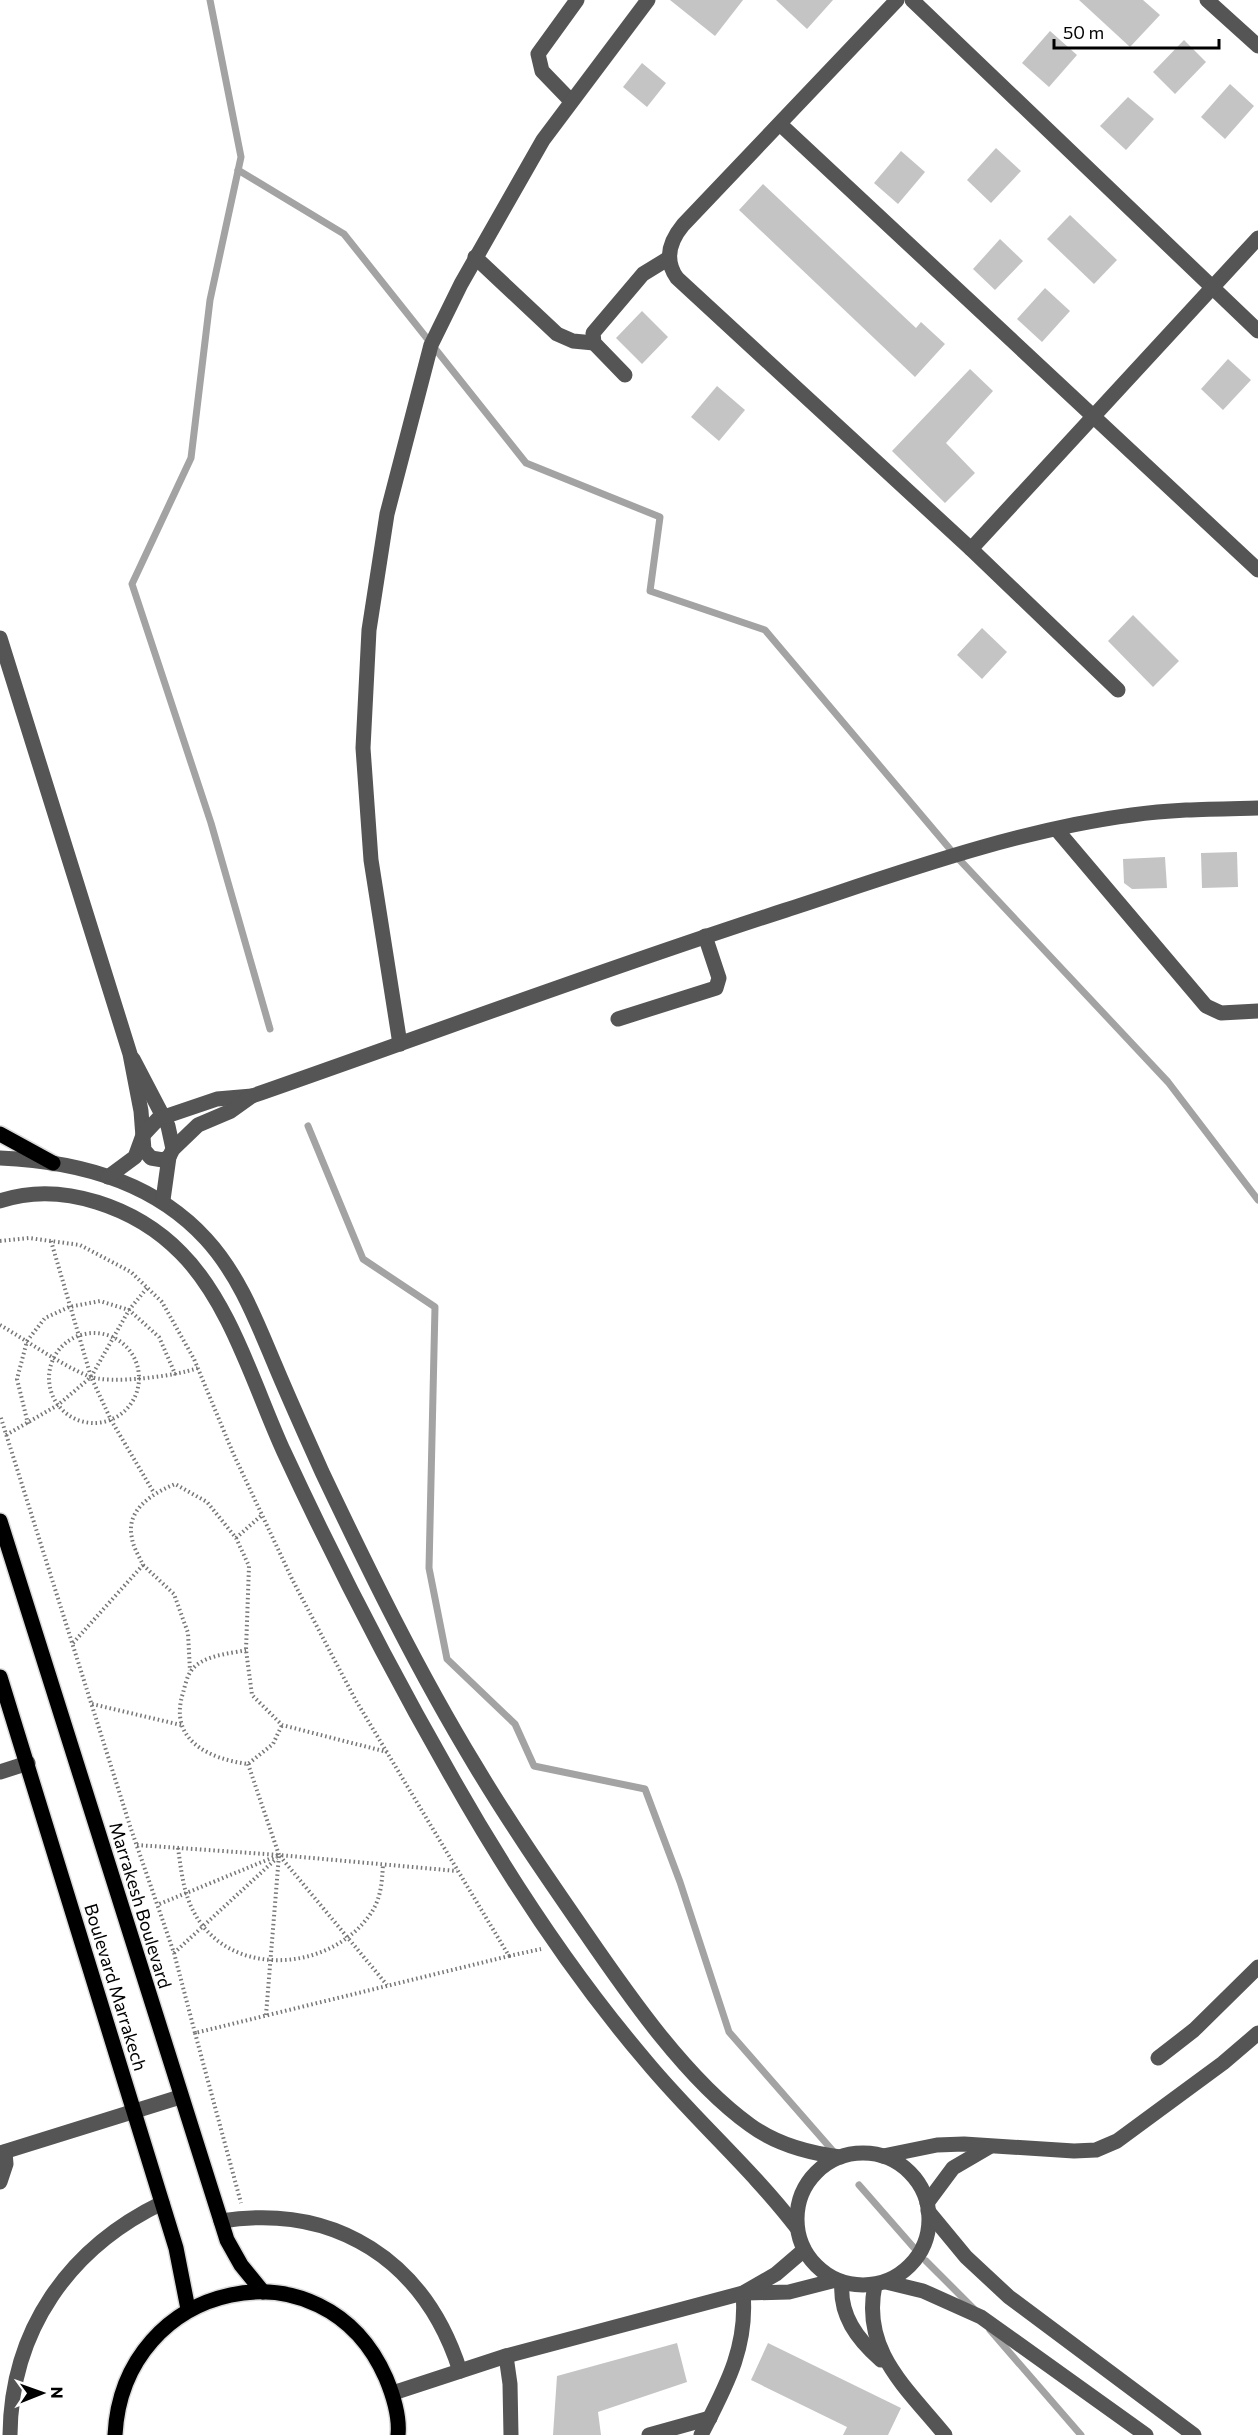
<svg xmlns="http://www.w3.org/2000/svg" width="1258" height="2435" font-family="Commissioner,sans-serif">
<rect width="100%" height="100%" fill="#fff"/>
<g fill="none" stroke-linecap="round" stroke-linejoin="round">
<!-- stream -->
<g stroke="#a3a3a3" stroke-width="7">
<path d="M210,0L241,157L210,300L191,458L132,584L211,823L270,1029"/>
<path d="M238,170L344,234L526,463L660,517L650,591L765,630L955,855L1168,1082L1258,1200"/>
<path d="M308,1126L363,1259L435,1307L429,1568L447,1659L515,1724L534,1766L645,1789L680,1882L729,2032L833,2151"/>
<path d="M859,2185L915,2249"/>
<path d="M926,2261L974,2309"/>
<path d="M990,2330L1081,2435"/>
</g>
</g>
<!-- building -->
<g fill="#c4c4c4">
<path d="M670,0H743L715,36Z"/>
<path d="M776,0H833L807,29Z"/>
<path d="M1079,0H1143L1160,15L1130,47Z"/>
<path d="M1050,31L1077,55L1049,87L1022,63Z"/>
<path d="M1184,40L1206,62L1175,94L1153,72Z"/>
<path d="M642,63L666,83L647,107L623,87Z"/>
<path d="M1230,84L1254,106L1225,139L1201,117Z"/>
<path d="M1128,97L1154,119L1126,150L1100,126Z"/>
<path d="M996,148L1021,171L991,203L967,180Z"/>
<path d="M901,151L925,172L898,204L874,183Z"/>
<path d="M763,184L916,328L921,322L945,344L915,377L739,210Z"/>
<path d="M1070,215L1117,260L1094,284L1047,239Z"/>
<path d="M1000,239L1023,261L995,290L973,269Z"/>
<path d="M1045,288L1070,311L1042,342L1017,319Z"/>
<path d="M642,311L668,337L642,364L616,338Z"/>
<path d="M1228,359L1251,380L1223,410L1201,389Z"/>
<path d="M970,369L993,391L946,443L975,473L945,503L892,451Z"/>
<path d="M717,386L745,410L719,441L691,417Z"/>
<path d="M1133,615L1179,661L1153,687L1108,641Z"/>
<path d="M982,628L1007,652L982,679L957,655Z"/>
<path d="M1237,852L1238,887L1202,888L1201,853Z"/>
<path d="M1165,857L1167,888L1132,889L1124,883L1123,859Z"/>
<path d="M677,2343L687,2382L598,2412L601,2435H553L557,2376Z"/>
<path d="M768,2343L901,2408L888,2435H843L847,2427L751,2380Z"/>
</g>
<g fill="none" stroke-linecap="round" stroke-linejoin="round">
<defs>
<g id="major">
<path d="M0,1134L53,1163"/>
<path d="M0,1521L227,2240L241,2265L263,2292"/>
<path d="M0,1677L176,2248L188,2309"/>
<path d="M115,2435C123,2280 324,2236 386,2378C393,2395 400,2416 398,2435"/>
</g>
</defs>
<!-- major casing -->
<use href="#major" stroke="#dbdbdb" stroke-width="18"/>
<!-- path -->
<g stroke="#777" stroke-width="4" stroke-dasharray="1.5 3" stroke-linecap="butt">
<path d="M0,1241L29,1238L80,1245L131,1272L162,1302L194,1359L233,1453L292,1579L355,1699L509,1956L195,2033L174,1953L130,1826L0,1415"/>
<path d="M51,1241L91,1377L111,1420L154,1493"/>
<path d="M0,1325C29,1342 58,1363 88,1376C109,1385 176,1376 198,1368"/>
<circle cx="94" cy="1378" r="45"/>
<path d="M28,1424L17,1379L27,1341L45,1318L69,1307L100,1301L129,1310L159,1337L176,1376"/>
<path d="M6,1435L58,1405L91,1377L129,1310L147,1288"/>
<path d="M236,1538L262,1515"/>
<path d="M143,1565L174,1594L188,1633L190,1671"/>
<path d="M73,1643L143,1565C139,1556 133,1547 132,1538C125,1510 153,1493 175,1484L207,1502L236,1538L249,1566L246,1650L252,1695L282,1725L387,1752"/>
<path d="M246,1650C229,1654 202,1655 191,1671C187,1676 185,1686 183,1693C168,1740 209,1759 248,1764L273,1744L282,1725"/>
<path d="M92,1704L181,1725"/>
<path d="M248,1764L279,1855L457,1871"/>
<path d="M137,1845L279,1855L157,1905"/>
<path d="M178,1848C182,1876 184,1901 202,1925C243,1978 331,1968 369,1916C381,1900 382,1883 383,1864"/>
<path d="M174,1953L277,1858"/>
<path d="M509,1956L541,1949"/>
<path d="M266,2015L279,1855L387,1985"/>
<path d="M195,2033L241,2203"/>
</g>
<!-- minor -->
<g stroke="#555" stroke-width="15">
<path d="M897,0L683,225C669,242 664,260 677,278L971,549L1118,690"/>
<path d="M912,0L1258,331"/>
<path d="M1207,0L1258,46"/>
<path d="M570,100L542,71L538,54L577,0"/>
<path d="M781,125L1258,570"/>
<path d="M475,257L557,334L573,341L594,343"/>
<path d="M625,375L594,343L593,333L643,274L669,258"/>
<path d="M971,549L1258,238"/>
<path d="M0,638L130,1054L141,1111L144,1150L151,1158L163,1160L169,1157"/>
<path d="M1057,830L1206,1006L1221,1013L1258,1011"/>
<path d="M618,1019L716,988L719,978L705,936"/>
<path d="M400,1044L371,860L363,748L369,630L387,514L431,345L461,284L543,140L648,0"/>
<path d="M133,1059L168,1126L173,1149"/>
<path d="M0,1158C76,1161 153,1181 206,1239C239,1275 256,1320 275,1365C290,1401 306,1436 322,1472C369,1571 418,1671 475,1765C509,1822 547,1877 585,1932C629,1996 687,2080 750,2125C777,2145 808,2153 840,2157"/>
<path d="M108,1177L135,1157L143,1135L158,1119L217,1099L252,1096"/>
<path d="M163,1200L169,1157L173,1149L198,1125L231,1111L252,1096C430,1034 606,968 786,910C896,874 1016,830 1132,815C1174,809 1216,809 1258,808"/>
<path d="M0,1201C62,1180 137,1208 181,1253C231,1303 255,1389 284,1452C335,1562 390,1669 450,1774C507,1875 571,1973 646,2061C694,2119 751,2168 797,2228"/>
<path d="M0,1772L28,1763"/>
<path d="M1158,2058L1194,2030L1258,1967"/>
<path d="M0,2153L180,2097"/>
<circle cx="863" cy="2219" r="66"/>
<path d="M883,2156L937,2145L964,2144L1074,2151L1096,2150L1117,2141L1223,2063L1258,2033"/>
<path d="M0,2182L6,2164L5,2152"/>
<path d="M927,2203L953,2168L989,2147"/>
<path d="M928,2211L966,2257L1009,2297L1194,2435"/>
<path d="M221,2221C336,2203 425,2261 460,2371"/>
<path d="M842,2282C839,2315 857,2339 881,2360"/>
<path d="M886,2282L923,2291L981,2317L1146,2435"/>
<path d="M875,2285C861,2351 907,2388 945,2435"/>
<path d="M746,2293L789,2292L836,2280"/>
<path d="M506,2356L510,2384L511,2435"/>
<path d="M393,2393L506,2356L743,2293L776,2274L804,2250"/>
<path d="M10,2435C11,2330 69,2248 162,2203"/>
<path d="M649,2435L710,2418"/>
<path d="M701,2435C725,2388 748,2348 743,2293"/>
</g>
<!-- major -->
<use href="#major" stroke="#000" stroke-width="15"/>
</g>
<g text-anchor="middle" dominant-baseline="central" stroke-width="5" stroke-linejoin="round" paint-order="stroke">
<!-- street labels -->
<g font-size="18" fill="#000" stroke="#fff">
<text transform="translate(141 1905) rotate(73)">Marrakesh Boulevard</text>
<text transform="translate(116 1987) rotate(73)">Boulevard Marrakech</text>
</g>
</g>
<!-- north arrow -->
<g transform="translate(42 2393) rotate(89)" stroke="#ffffff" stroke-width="4.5" paint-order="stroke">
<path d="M0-4.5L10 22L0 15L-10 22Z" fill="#000000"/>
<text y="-9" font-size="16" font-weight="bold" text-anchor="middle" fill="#000000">N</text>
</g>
<!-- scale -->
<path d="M1054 39v9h165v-9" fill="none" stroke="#000000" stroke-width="3"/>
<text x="1063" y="39" font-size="18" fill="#000000" stroke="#ffffff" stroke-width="4.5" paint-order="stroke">50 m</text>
</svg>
